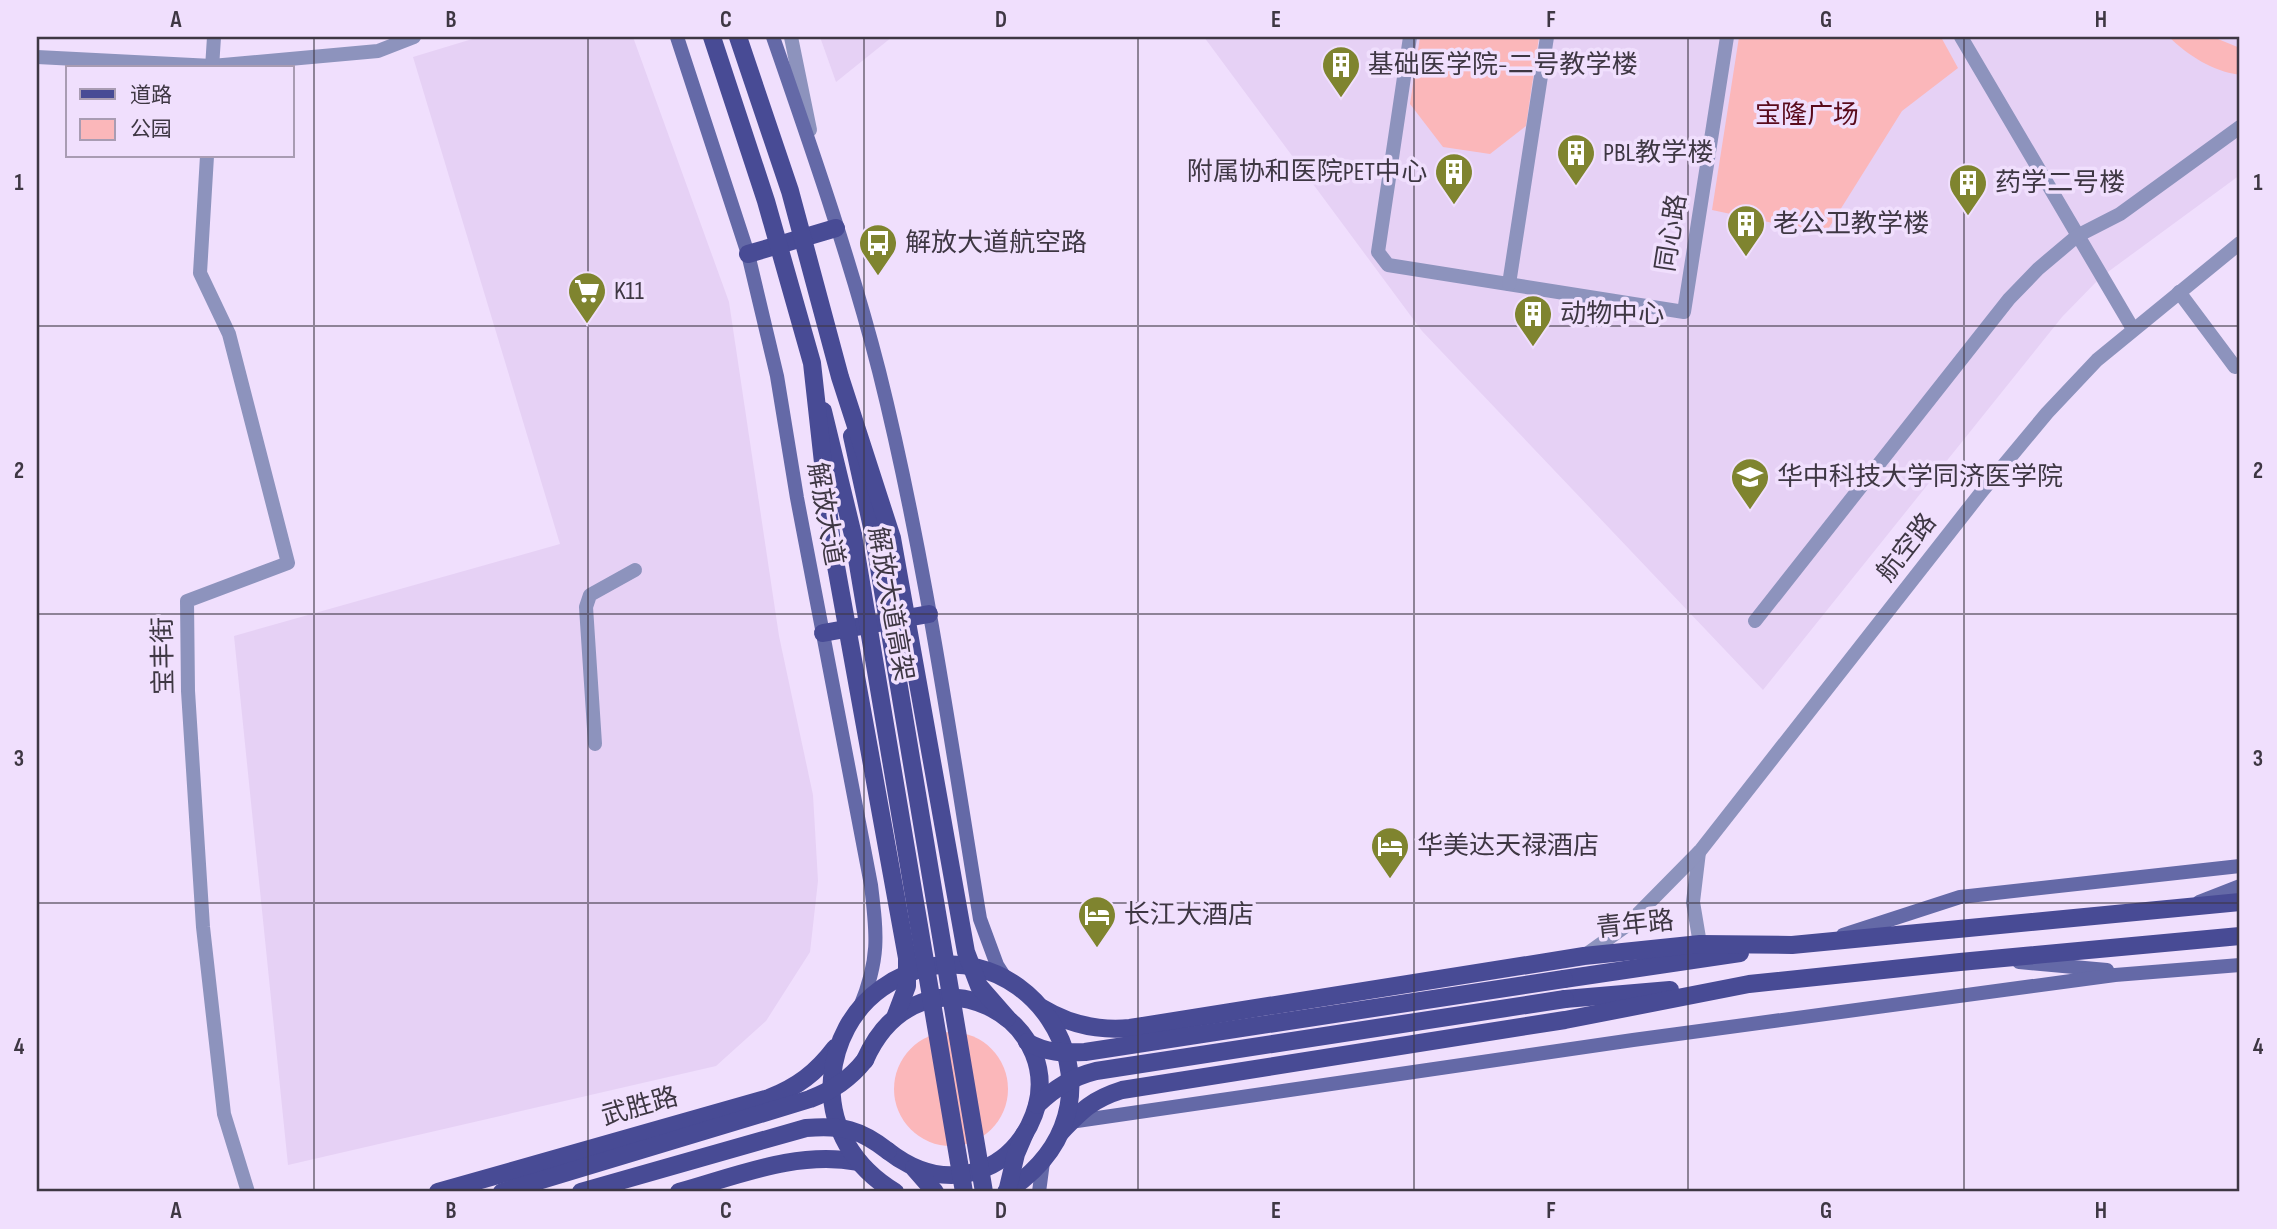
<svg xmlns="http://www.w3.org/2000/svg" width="2277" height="1229" font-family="'Sofia Sans Condensed','Noto Sans SC',sans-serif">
<rect width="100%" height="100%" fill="#f0dffd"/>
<!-- built -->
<g fill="#e6d1f5">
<path d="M479,37H633L729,302L779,636L813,795L818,881L810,952L766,1021L716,1066L288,1165L234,636L560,544L413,57Z"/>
<path d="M820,37H892L836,82Z"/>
<path d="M1204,37H2240V175L2101,277L2062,317L1763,690L1422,331Z"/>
</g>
<!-- green -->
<g fill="#fbb7ba">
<path d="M1420,37H1539L1526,126L1490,154L1443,147L1410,104Z"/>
<path d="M1739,37H1941L1958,68L1902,111L1825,234L1712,210Z"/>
<path d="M2169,37H2213L2240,48V75C2212,71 2189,56 2169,37Z"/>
<circle cx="951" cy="1089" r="57"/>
</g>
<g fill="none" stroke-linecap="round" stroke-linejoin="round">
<!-- pedestrian -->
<path stroke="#8d93bd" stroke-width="14" d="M595,744L586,607L590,595L635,570"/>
<!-- minor -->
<g stroke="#8d93bd" stroke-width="14">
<path d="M791,37L810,130"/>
<path d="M1410,37L1378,252L1388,265L1684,312L1727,37"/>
<path d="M1961,37L2133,329"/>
<path d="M37,57L212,66L378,51L414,37"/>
<path d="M212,68L214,37"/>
<path d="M207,156L200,273L229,334L288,563L187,601L188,691L203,927L224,1114L248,1192"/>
<path d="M1509,284L1547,37"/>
<path d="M2179,292L2235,367L2240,366"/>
<path d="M1755,621L2009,299L2038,269L2077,236L2120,214L2240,127"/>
</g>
<!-- tertiary -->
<g stroke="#8d93bd" stroke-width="14">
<path d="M1699,852L1693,902L1700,944"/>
<path d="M1584,956L1626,926L1700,851L1983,490L2047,413L2097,360L2240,243"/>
</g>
<!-- secondary -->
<g stroke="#6469a7" stroke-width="14">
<path d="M677,37L748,254L777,376L797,498L871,885C877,935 880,958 860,1007"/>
<path d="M773,37C811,147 850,258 879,371C924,551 950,736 980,919L997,965L1006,979"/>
<path d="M2199,902L2240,886"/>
<path d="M1843,935L1960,897L2240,866"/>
<path d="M2019,962L2107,970"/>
<path d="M1070,1122L1633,1040L2115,975L2240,965"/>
<path d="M1039,1192L1043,1162"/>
</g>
<!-- primary -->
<g stroke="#484b95" stroke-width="18">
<path d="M748,254L836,228"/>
<path d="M823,411L853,535"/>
<path d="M852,436L873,532"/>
<path d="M823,633L929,614"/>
<path d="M1564,979L1740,953"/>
<path d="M1565,999L1670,990"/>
<path d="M1042,1008C1070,1025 1098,1031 1130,1028L1584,956L1700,944L1792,945L2240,902"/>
<path d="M865,1060C921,934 1082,1021 1029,1126C1019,1145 1003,1161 983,1169C949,1182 916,1173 888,1151"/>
<path d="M1061,1132C1082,1110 1093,1099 1122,1090L1565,1020L1749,984L1960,962L2240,936"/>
<path d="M914,1168L935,1192"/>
<path d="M438,1192L769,1098C797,1087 816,1073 835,1048"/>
<path d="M679,1192C737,1176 798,1150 858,1162"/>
<path d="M895,1192C855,1168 828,1127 832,1078C835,1043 852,1009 882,988C1012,897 1157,1094 1006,1192"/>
</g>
<!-- primary-bridge -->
<g stroke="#484b95" stroke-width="18">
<path d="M712,37L766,201L812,363L832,544L907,958V986L896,1015"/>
<path d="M738,37L790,191L840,377L892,538L966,952L979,986L1007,1018"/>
<path d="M873,532L984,1192"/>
<path d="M853,535L964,1192"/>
<path d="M1027,1042C1046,1053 1063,1053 1085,1052L1564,979"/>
<path d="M1037,1105C1055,1088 1072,1077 1096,1071L1565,999"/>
<path d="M502,1192L810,1099C833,1090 850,1079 865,1060"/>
<path d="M581,1192L806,1128C842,1125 860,1129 888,1151"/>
<path d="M1007,1192L1016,1154L1025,1133"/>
</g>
</g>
<!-- grid -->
<path fill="none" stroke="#3e3743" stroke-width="2" stroke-opacity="0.55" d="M314,37V1192M588,37V1192M864,37V1192M1138,37V1192M1414,37V1192M1688,37V1192M1964,37V1192M37,326H2240M37,614H2240M37,903H2240"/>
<!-- icons -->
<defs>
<symbol id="building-pin" viewBox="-11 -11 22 30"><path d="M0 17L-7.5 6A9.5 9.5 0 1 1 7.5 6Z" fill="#7f842f" stroke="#f0dffd"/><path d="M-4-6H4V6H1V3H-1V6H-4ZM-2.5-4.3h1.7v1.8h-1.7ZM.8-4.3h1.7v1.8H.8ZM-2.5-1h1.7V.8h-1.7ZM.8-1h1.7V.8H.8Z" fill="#fff"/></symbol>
<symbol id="bus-pin" viewBox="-11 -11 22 30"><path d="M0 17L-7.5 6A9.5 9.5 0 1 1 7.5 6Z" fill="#7f842f" stroke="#f0dffd"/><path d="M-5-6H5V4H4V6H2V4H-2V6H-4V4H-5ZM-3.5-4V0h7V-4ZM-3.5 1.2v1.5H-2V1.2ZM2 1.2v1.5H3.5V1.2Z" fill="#fff"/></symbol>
<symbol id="supermarket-pin" viewBox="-11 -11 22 30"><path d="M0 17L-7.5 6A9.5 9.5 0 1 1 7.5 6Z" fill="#7f842f" stroke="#f0dffd"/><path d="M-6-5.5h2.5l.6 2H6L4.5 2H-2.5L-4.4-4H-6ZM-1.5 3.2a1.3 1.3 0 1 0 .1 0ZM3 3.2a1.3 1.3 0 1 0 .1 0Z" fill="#fff"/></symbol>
<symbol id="university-pin" viewBox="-11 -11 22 30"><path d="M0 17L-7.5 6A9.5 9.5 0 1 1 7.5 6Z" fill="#7f842f" stroke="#f0dffd"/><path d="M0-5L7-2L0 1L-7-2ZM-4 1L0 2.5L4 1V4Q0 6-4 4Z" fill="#fff"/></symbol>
<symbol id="hotel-pin" viewBox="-11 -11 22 30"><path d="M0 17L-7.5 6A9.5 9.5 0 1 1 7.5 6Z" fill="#7f842f" stroke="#f0dffd"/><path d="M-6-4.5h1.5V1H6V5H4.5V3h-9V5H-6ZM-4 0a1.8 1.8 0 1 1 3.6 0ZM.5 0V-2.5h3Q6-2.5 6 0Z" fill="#fff"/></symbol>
</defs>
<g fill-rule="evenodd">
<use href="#building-pin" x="1319" y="43" width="44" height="60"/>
<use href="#building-pin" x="1554" y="131" width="44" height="60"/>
<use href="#building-pin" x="1432" y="150" width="44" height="60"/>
<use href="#building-pin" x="1946" y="161" width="44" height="60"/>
<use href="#building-pin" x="1724" y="202" width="44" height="60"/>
<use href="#bus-pin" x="856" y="221" width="44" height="60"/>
<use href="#supermarket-pin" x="565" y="269" width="44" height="60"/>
<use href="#building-pin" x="1511" y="292" width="44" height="60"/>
<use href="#university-pin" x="1728" y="455" width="44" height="60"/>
<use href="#hotel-pin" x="1368" y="824" width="44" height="60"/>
<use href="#hotel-pin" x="1075" y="893" width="44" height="60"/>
</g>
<g text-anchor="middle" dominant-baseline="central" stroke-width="7" stroke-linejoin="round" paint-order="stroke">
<!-- poi labels -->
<g font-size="26" fill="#3e3743" stroke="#f0dffd" text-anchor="start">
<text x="1368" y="65">基础医学院-二号教学楼</text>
<text x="1603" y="153">PBL教学楼</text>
<text x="1427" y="172" text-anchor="end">附属协和医院PET中心</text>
<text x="1995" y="183">药学二号楼</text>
<text x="1773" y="224">老公卫教学楼</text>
<text x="905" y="243">解放大道航空路</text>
<text x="614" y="291">K11</text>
<text x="1560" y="314">动物中心</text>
<text x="1777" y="477">华中科技大学同济医学院</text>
<text x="1417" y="846">华美达天禄酒店</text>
<text x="1124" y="915">长江大酒店</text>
</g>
<!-- park labels -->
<g font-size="26" fill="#590a1b" stroke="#f0dffd">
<text x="1807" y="115">宝隆广场</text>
</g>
<!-- street labels -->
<g font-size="26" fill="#3e3743" stroke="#f0dffd">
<text transform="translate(1672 233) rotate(-81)">同心路</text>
<text transform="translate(825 514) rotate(80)">解放大道</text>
<text transform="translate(1907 548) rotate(-52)">航空路</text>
<text transform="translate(890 604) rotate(80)">解放大道高架</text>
<text transform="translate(164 656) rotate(-91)">宝丰街</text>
<text transform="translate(1635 925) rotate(-6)">青年路</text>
<text transform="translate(640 1107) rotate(-16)">武胜路</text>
</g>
</g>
<!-- border -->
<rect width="2277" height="1229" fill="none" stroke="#f0dffd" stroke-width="77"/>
<!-- legend -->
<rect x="66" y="66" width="228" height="91" fill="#f0dffd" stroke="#a99cb3" stroke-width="2"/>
<rect x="80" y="89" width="35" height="10" fill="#484b95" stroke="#a99cb3" stroke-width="2"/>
<text x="130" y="102" font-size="21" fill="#3e3743">道路</text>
<rect x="80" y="119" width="35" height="21" fill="#fbb7ba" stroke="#a99cb3" stroke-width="2"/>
<text x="130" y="136" font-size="21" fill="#3e3743">公园</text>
<rect x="38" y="38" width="2200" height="1152" fill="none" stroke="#3e3743" stroke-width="2.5"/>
<g font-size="23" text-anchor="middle" font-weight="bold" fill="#3e3743">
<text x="176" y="27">A</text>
<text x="451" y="27">B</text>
<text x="726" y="27">C</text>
<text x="1001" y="27">D</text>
<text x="1276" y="27">E</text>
<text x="1551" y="27">F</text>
<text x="1826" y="27">G</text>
<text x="2101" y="27">H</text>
<text x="19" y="190">1</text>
<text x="2258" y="190">1</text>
<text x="19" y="478">2</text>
<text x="2258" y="478">2</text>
<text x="19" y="766">3</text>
<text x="2258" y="766">3</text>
<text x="19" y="1054">4</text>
<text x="2258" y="1054">4</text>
<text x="176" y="1218">A</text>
<text x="451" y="1218">B</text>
<text x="726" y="1218">C</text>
<text x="1001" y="1218">D</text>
<text x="1276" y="1218">E</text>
<text x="1551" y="1218">F</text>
<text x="1826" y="1218">G</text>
<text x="2101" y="1218">H</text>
</g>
</svg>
